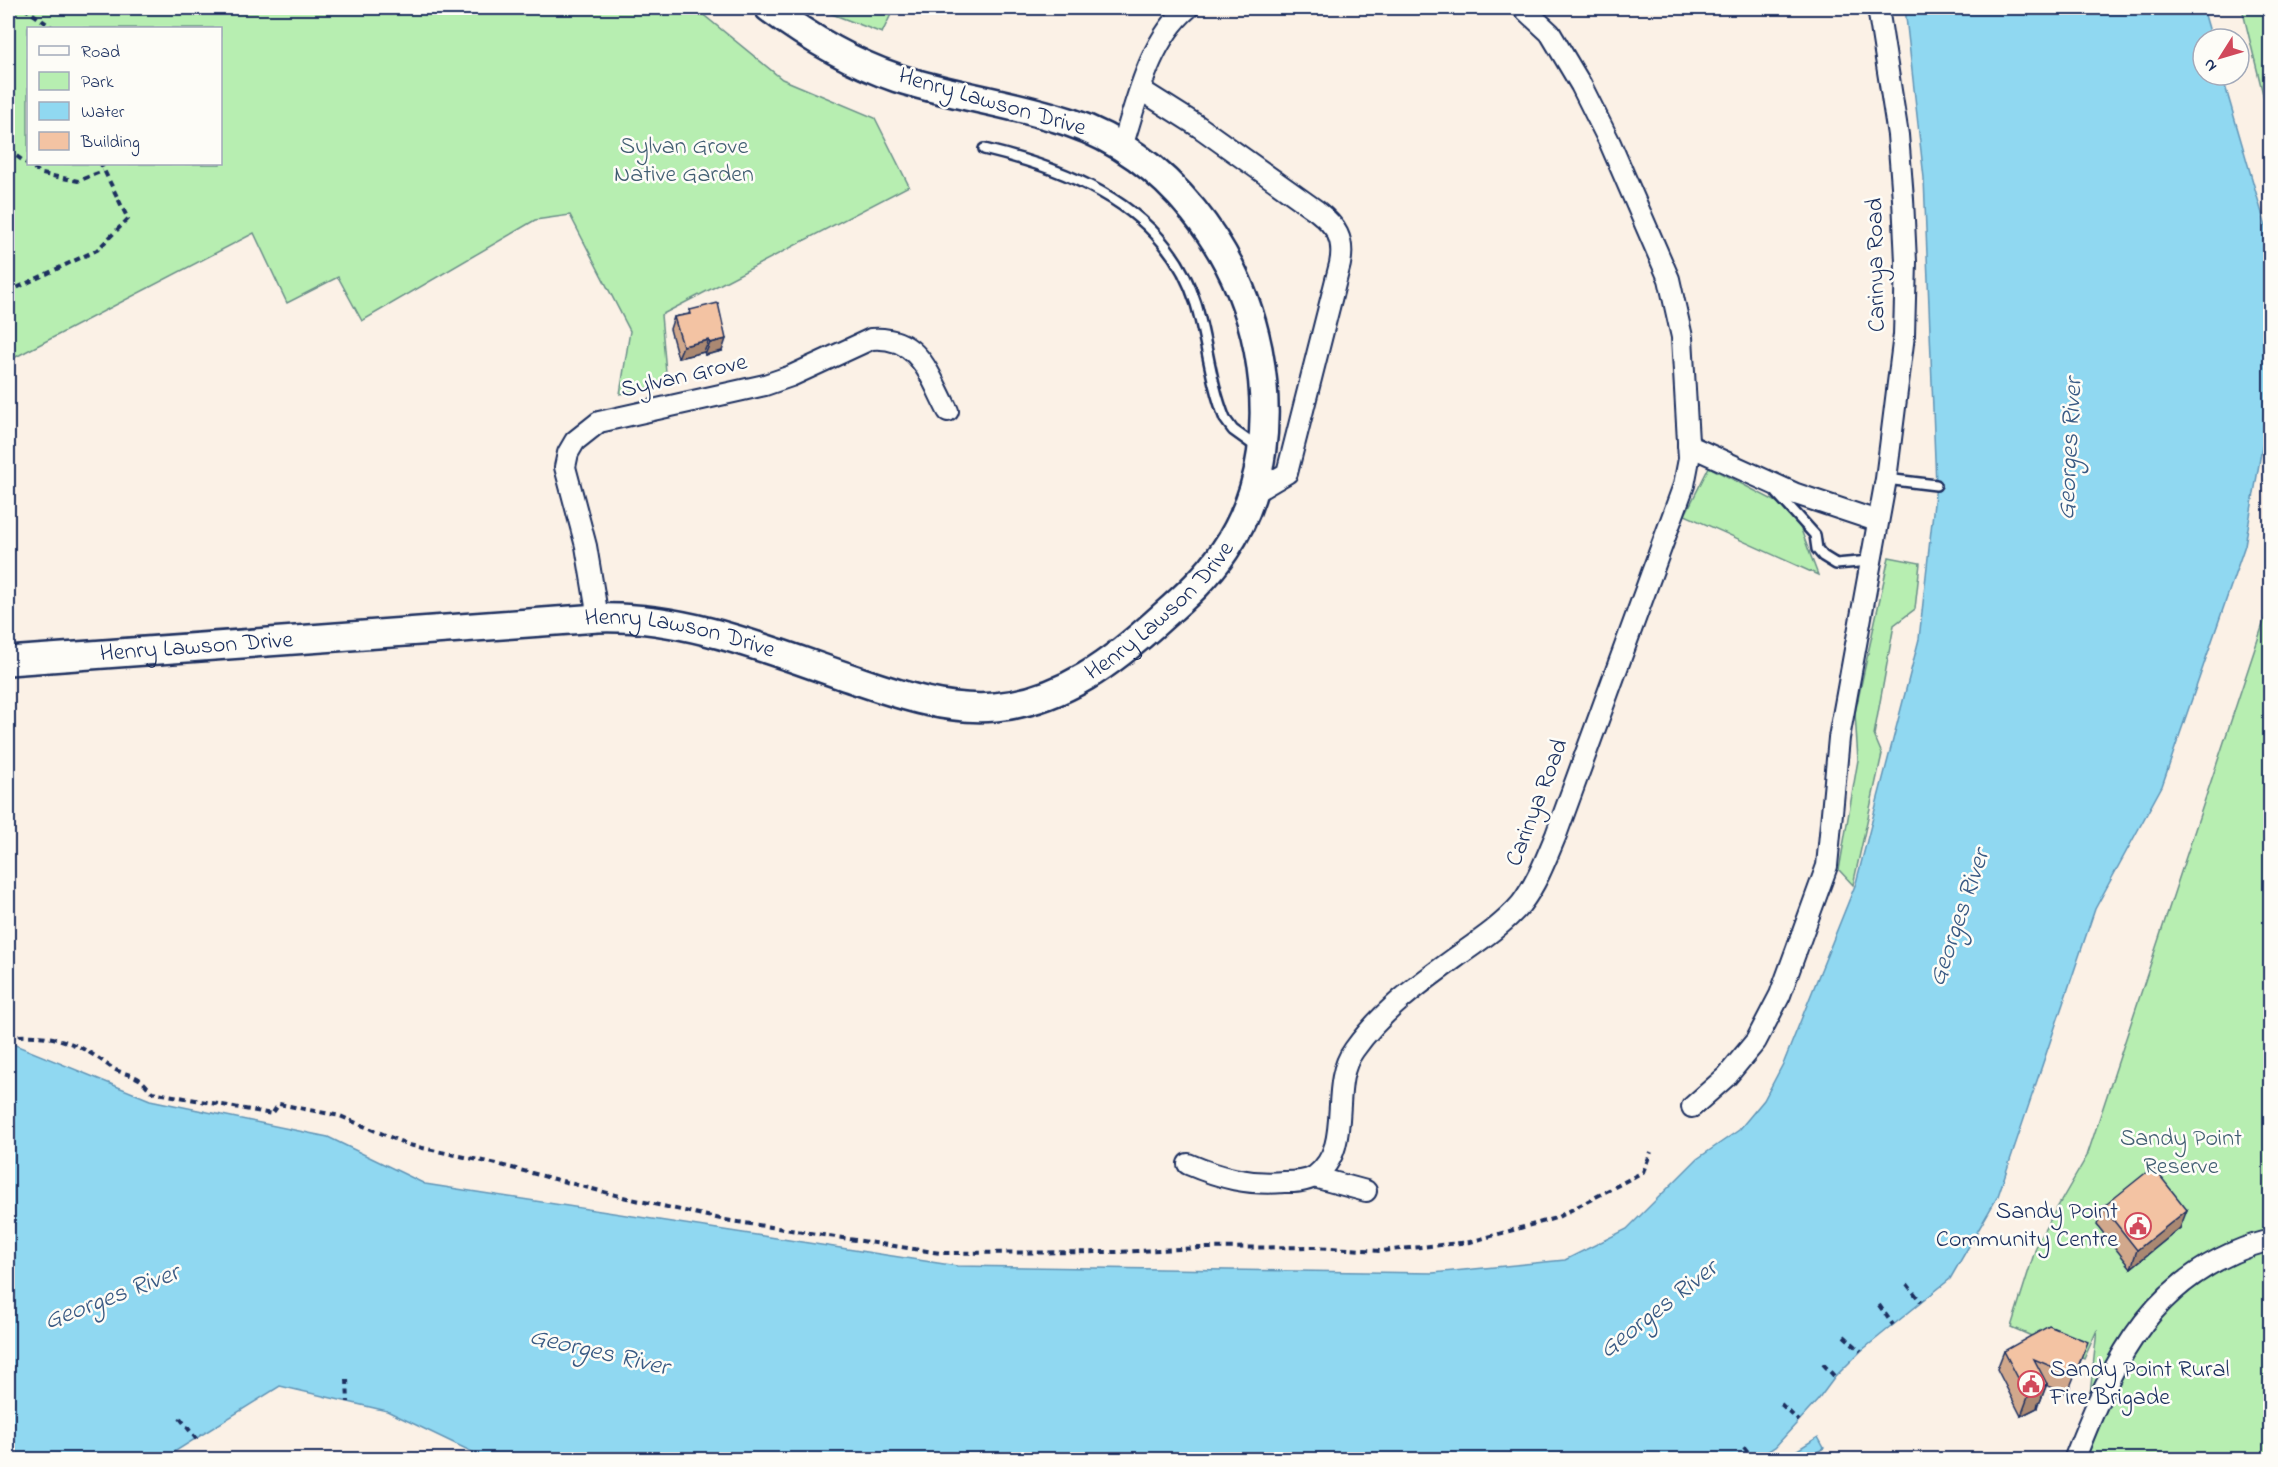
<svg xmlns="http://www.w3.org/2000/svg" width="2278" height="1467" font-family="'Indie Flower',sans-serif">
<rect width="100%" height="100%" fill="#fbf1e6"/>
<filter id="ink" filterUnits="userSpaceOnUse"><feTurbulence type="fractalNoise" baseFrequency=".0167" numOctaves="2"/><feDisplacementMap in="SourceGraphic" scale="12" xChannelSelector="R" yChannelSelector="G"/><feConvolveMatrix kernelMatrix="1 2 1 2 8 2 1 2 1" color-interpolation-filters="sRGB"/></filter>
<g filter="url(#ink)">
<!-- green -->
<g fill="#b7eeb1" stroke="#698e88" stroke-width="1.5" fill-rule="evenodd">
<path d="M8,8H695L782,79L875,118L909,186L661,315L667,384L620,394L630,331L570,215L535,220L362,321L338,277L287,303L254,233L8,361ZM28,28H220V164H28Z"/>
<path d="M816,8H894L882,33Z"/>
<path d="M2242,8H2270V123Z"/>
<path d="M1709,467L1794,511L1818,575L1685,515Z"/>
<path d="M1889,557L1920,563L1915,609L1894,625L1874,735L1882,754L1853,885L1839,870L1858,760L1855,713Z"/>
<path d="M2270,603V1459H2083L2097,1330L2084,1359L2011,1327L2038,1241L2087,1156Z"/>
</g>
<!-- water -->
<g fill="#90d8f1" stroke="#6194b6" stroke-width="1.5">
<path d="M1905,8H2203L2212,39H2203V75H2222L2266,227L2270,401L2245,545L2162,786L2095,909L1998,1196L1950,1279L1861,1351L1835,1377L1818,1400L1775,1447L1756,1459H487L387,1411L280,1386L174,1452L170,1459H8V1042L150,1100L328,1137L425,1184L957,1266L1433,1273L1565,1260L1627,1229L1697,1159L1739,1130L1764,1100L1784,1062L1856,883L1919,639L1936,485L1924,178Z"/>
<path d="M1818,1437L1824,1448L1806,1459H1799L1794,1452Z"/>
</g>
<g fill="none" stroke-linecap="round" stroke-linejoin="round">
<defs>
<g id="service">
<path d="M984,149C1072,170 1166,208 1196,304C1207,341 1210,382 1225,419L1233,430L1258,448"/>
<path d="M1886,479L1936,485"/>
<path d="M1777,493L1815,535L1817,549L1823,556L1836,564L1870,561"/>
</g>
<g id="minor">
<path d="M1141,90L1198,126L1317,211C1336,226 1345,239 1340,264L1287,473L1253,493"/>
<path d="M1122,147C1137,100 1149,41 1188,8"/>
<path d="M1688,445L1796,494L1877,521"/>
<path d="M598,618L586,546L565,467L568,453L575,441L599,422L765,385L791,376L871,339C919,335 929,375 948,411"/>
<path d="M1692,1107L1727,1076L1756,1041L1780,995L1827,866L1839,738L1886,479L1904,335L1906,262L1903,199L1898,135L1878,8"/>
<path d="M1188,1164C1221,1178 1248,1185 1284,1182C1294,1182 1306,1182 1315,1176C1355,1146 1327,1087 1354,1050C1383,1009 1422,982 1462,953C1482,939 1505,923 1521,904C1537,883 1546,859 1556,835L1684,485L1689,459L1682,337L1669,279L1610,143L1581,85L1550,33L1523,8"/>
<path d="M1314,1177L1366,1191"/>
<path d="M2074,1460C2114,1357 2155,1270 2270,1240"/>
</g>
<g id="secondary">
<path id="s1" d="M8,661L598,618C689,615 775,653 859,681C903,696 949,711 995,707C1063,701 1114,661 1162,617C1185,597 1208,576 1225,550C1265,491 1271,418 1258,349C1238,248 1168,156 1069,122C1013,103 953,96 897,78C850,62 808,37 769,8"/>
</g>
</defs>
<!-- service casing -->
<use href="#service" stroke="#1b2f5e" stroke-width="14"/>
<!-- minor casing -->
<use href="#minor" stroke="#1b2f5e" stroke-width="24"/>
<!-- secondary casing -->
<use href="#secondary" stroke="#1b2f5e" stroke-width="32"/>
<!-- path -->
<g stroke="#1b2f5e" stroke-width="4" stroke-dasharray="6 4.5" stroke-linecap="butt">
<path d="M24,8L53,28"/>
<path d="M8,150L42,174L78,181L103,171"/>
<path d="M8,292L97,250L128,219L101,164"/>
<path d="M8,1037C52,1032 78,1042 112,1068C120,1073 131,1074 139,1079C144,1082 148,1088 152,1092L272,1114L279,1104L340,1116L409,1145L497,1164L627,1198L725,1220L940,1253L1116,1252L1199,1248L1315,1247L1381,1251L1470,1242L1556,1218L1643,1172L1651,1152"/>
<path d="M1907,1284L1921,1302"/>
<path d="M1879,1305L1893,1325"/>
<path d="M1844,1336L1861,1351"/>
<path d="M1823,1364L1835,1377"/>
<path d="M347,1379L348,1402"/>
<path d="M1781,1404L1799,1421"/>
<path d="M180,1418L197,1440"/>
<path d="M1744,1447L1754,1460"/>
</g>
<!-- service -->
<use href="#service" stroke="#fdfcf7" stroke-width="9"/>
<!-- minor -->
<use href="#minor" stroke="#fdfcf7" stroke-width="20"/>
<!-- secondary -->
<use href="#secondary" stroke="#fdfcf7" stroke-width="27"/>
</g>
<!-- wall -->
<g fill="#d1a88c" stroke="#1b2f5e" stroke-width="1.5">
<path d="M690,310L722,351L705,355L704,352L678,358L670,329L674,317L689,314Z"/>
<path d="M2103,1207L2180,1228L2131,1268L2097,1225Z"/>
<path d="M2004,1351L2081,1360L2067,1394L2046,1385L2040,1402L2038,1403L2037,1408L2021,1416L1997,1369Z"/>
</g>
<!-- shaded-wall -->
<g fill="#aa8872" stroke="#1b2f5e" stroke-width="1.5">
<path d="M726,339L722,351L705,355L710,343Z"/>
<path d="M709,340L704,352L678,358L683,346Z"/>
<path d="M2187,1210L2180,1228L2131,1268L2137,1250Z"/>
<path d="M2047,1384L2040,1402L2038,1403L2037,1408L2021,1416L2028,1397Z"/>
</g>
<!-- building -->
<g fill="#f3c3a3" stroke="#1b2f5e" stroke-width="1.5">
<path d="M718,303L726,339L710,343L709,340L683,346L674,317L691,314L690,310Z"/>
<path d="M2153,1167L2187,1210L2137,1250L2103,1207Z"/>
<path d="M2049,1326L2088,1342L2074,1376L2034,1359L2047,1384L2042,1387L2043,1389L2028,1397L2004,1351Z"/>
</g>
</g>
<!-- icons -->
<defs>
<symbol id="civic-ring" viewBox="-11 -11 22 22"><circle r="9.5" fill="#fdfcf7" stroke="#d1495b" stroke-width="1.5"/><path d="M-.6-6.5H3V-4.5H.6V-3L4-1V1h2V6H-6V1h2V-1L-.6-3ZM-1.2 2.5V6h2.4V2.5Z" fill="#d1495b"/></symbol>
</defs>
<g fill-rule="evenodd">
<use href="#civic-ring" x="2123" y="1211" width="30" height="30"/>
<use href="#civic-ring" x="2016" y="1369" width="30" height="30"/>
</g>
<g text-anchor="middle" dominant-baseline="central" stroke-width="5" stroke-linejoin="round" paint-order="stroke">
<!-- street labels -->
<g font-size="24" fill="#1b2f5e" stroke="#fdfcf7">
<text transform="translate(992 103) rotate(16)">Henry Lawson Drive</text>
<text transform="translate(1877 265) rotate(-91)">Carinya Road</text>
<text transform="translate(684 377) rotate(-13)">Sylvan Grove</text>
<text stroke="none"><textPath href="#s1" startOffset="1197">Henry Lawson Drive</textPath></text>
<text stroke="none"><textPath href="#s1" startOffset="675">Henry Lawson Drive</textPath></text>
<text stroke="none"><textPath href="#s1" startOffset="189">Henry Lawson Drive</textPath></text>
<text transform="translate(1538 803) rotate(-69)">Carinya Road</text>
</g>
<!-- park labels -->
<g font-size="24" fill="#425f73" stroke="#fdfcf7">
<text x="684" y="147">Sylvan Grove<tspan x="684" dy="28">Native Garden</tspan></text>
<text x="2181" y="1139">Sandy Point<tspan x="2181" dy="28">Reserve</tspan></text>
</g>
<!-- poi labels -->
<g font-size="24" fill="#1b2f5e" stroke="#fdfcf7" text-anchor="end">
<text x="2118" y="1212">Sandy Point<tspan x="2118" dy="28">Community Centre</tspan></text>
<text x="2050" y="1370" text-anchor="start">Sandy Point Rural<tspan x="2050" dy="28">Fire Brigade</tspan></text>
</g>
<!-- water labels -->
<g font-size="26" font-style="italic" fill="#385983" stroke="#fdfcf7">
<text transform="translate(2071 449) rotate(-87)">Georges River</text>
<text transform="translate(1960 918) rotate(-71)">Georges River</text>
<text transform="translate(112 1298) rotate(-21)">Georges River</text>
<text transform="translate(1659 1310) rotate(-38)">Georges River</text>
<text transform="translate(599 1353) rotate(13)">Georges River</text>
</g>
</g>
<!-- margin -->
<rect width="2278" height="1467" fill="none" stroke="#fdfcf7" stroke-width="30"/>
<rect x="15" y="15" width="2248" height="1437" fill="none" stroke="#1b2f5e" stroke-width="2" filter="url(#ink)"/>
<!-- legend -->
<rect x="27" y="27" width="195" height="138" fill="#fdfcf7" stroke="#a3aaba" stroke-width="1.5"/>
<rect x="39" y="46" width="30" height="9" fill="#fdfcf7" stroke="#a3aaba" stroke-width="1.5"/>
<text x="81" y="57" font-size="18" fill="#1b2f5e">Road</text>
<rect x="39" y="72" width="30" height="18" fill="#b7eeb1" stroke="#a3aaba" stroke-width="1.5"/>
<text x="81" y="87" font-size="18" fill="#1b2f5e">Park</text>
<rect x="39" y="102" width="30" height="18" fill="#90d8f1" stroke="#a3aaba" stroke-width="1.5"/>
<text x="81" y="117" font-size="18" fill="#1b2f5e">Water</text>
<rect x="39" y="132" width="30" height="18" fill="#f3c3a3" stroke="#a3aaba" stroke-width="1.5"/>
<text x="81" y="147" font-size="18" fill="#1b2f5e">Building</text>
<!-- north arrow -->
<g transform="translate(2221 57) rotate(233)"><circle r="28" fill="#fdfcf7" stroke="#a3aaba" stroke-width="1.5"/>
<path d="M0-4.5L10 22L0 15L-10 22Z" fill="#d1495b"/>
<text y="-9" font-size="16" font-weight="bold" text-anchor="middle" fill="#1b2f5e">N</text>
</g>
</svg>
